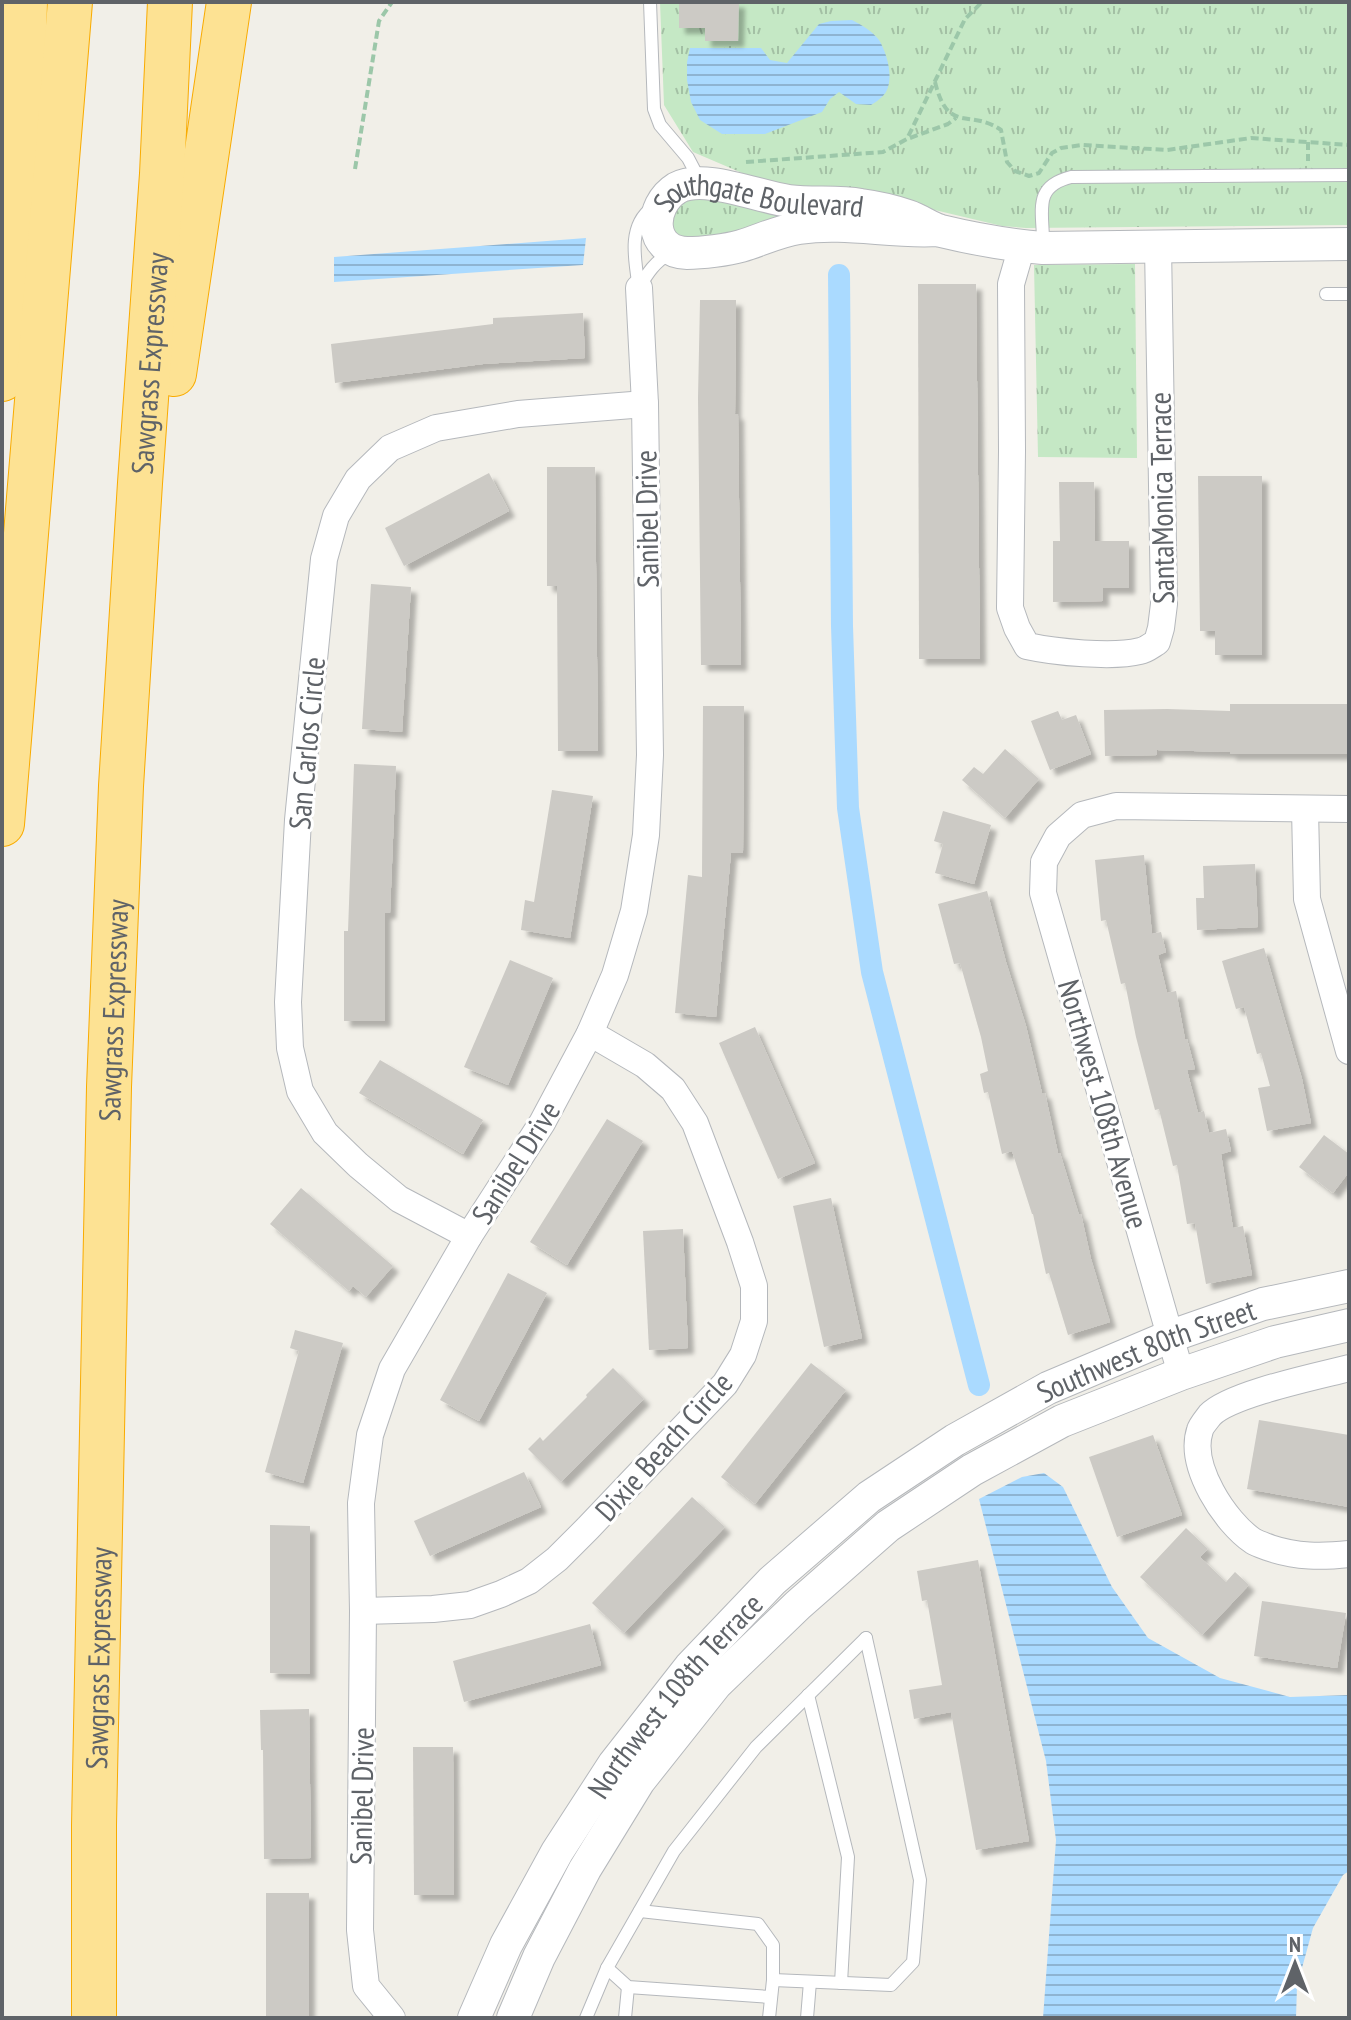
<svg xmlns="http://www.w3.org/2000/svg" width="1351" height="2020" font-family="'PT Sans Narrow',sans-serif">
<defs>
<pattern id="grass-tufts" width="24" height="20" patternUnits="userSpaceOnUse" patternTransform="scale(2)"><rect width="24" height="20" fill="#c5e8c5"/><path d="M3 7l-1-3M5 7V3M7 7l1-3M15 17l-1-3M17 17v-4M19 17l1-3" fill="none" stroke="#a3c0a4"/></pattern>
<pattern id="water-rules" width="6" height="5" patternUnits="userSpaceOnUse" patternTransform="scale(2)"><rect width="6" height="5" fill="#aadaff"/><path d="M0 2.5h6" fill="none" stroke="#8eb4d2"/></pattern>
<filter id="shadow"><feDropShadow dx="6" dy="6" stdDeviation="2" flood-color="#0004"/></filter>
</defs>
<rect width="100%" height="100%" fill="#f1efe8"/>
<!-- grass -->
<g fill="url(#grass-tufts)">
<path d="M660,2H1349V225L1026,228L1002,226L922,207L794,191L756,179L693,152L664,105Z"/>
<path d="M693,196L798,210L771,226L690,240L673,232L671,208Z"/>
<path d="M1135,264L1137,458L1038,457L1034,265Z"/>
</g>
<!-- water -->
<g fill="url(#water-rules)">
<path d="M852,20C862,25 872,31 879,40C887,53 894,78 886,92C883,97 876,102 871,105L856,104L839,92L830,99L822,112L765,134H722L700,120L691,102L687,80V62L690,48H761L770,60L787,63L819,24L831,21Z"/>
<path d="M586,238L583,265L334,282V257Z"/>
<path d="M1044,1473L1063,1487L1112,1587L1148,1638L1220,1678L1290,1697L1349,1695V1871L1343,1875L1313,1928L1297,1986L1296,2018H1043L1056,1840L1046,1761L979,1499L1022,1477Z"/>
</g>
<g fill="none" stroke-linecap="round" stroke-linejoin="round">
<!-- canal -->
<path stroke="#aadaff" stroke-width="22" d="M839,275L842,626L848,808L872,972L979,1385"/>
</g>
<!-- building -->
<g fill="#cccac5" filter="url(#shadow)">
<path d="M679,2H739L738,41H705V28H679Z"/>
<path d="M918,284H976L980,659H919Z"/>
<path d="M700,300H736L735,414H738L741,665H701L698,398Z"/>
<path d="M583,313L585,358L483,364L335,383L331,344L493,324V318Z"/>
<path d="M547,467H595L598,751H558L557,586H547Z"/>
<path d="M489,473L509,511L404,566L385,528Z"/>
<path d="M1198,476H1262V655H1215V631H1200Z"/>
<path d="M1059,482H1094L1095,541H1129V588H1103V601L1053,602V541H1060Z"/>
<path d="M371,584L411,587L402,732L362,729Z"/>
<path d="M1230,704H1349V754H1230V752L1157,750V755L1105,756L1104,710L1167,709L1230,711Z"/>
<path d="M703,706H744L743,853H731L716,1017L675,1013L688,875L702,877Z"/>
<path d="M1058,711L1062,720L1076,715L1091,754L1050,770L1031,721Z"/>
<path d="M1005,749L1039,779L1005,818L962,780L974,767L983,774Z"/>
<path d="M354,764L396,766L390,913H385V1021H344V931H348Z"/>
<path d="M552,790L593,796L570,938L521,930L525,900L534,902Z"/>
<path d="M943,811L991,825L974,884L935,873L943,844L934,841Z"/>
<path d="M1144,855L1152,934L1161,932L1166,952L1158,955L1167,993L1176,991L1185,1039H1187L1195,1069L1187,1070L1198,1113L1204,1111L1209,1133L1226,1129L1231,1151L1221,1154L1233,1228L1243,1226L1252,1275L1206,1284L1195,1223L1187,1224L1177,1165L1173,1166L1159,1109L1155,1110L1136,1037L1125,983L1121,984L1106,920L1101,921L1095,860Z"/>
<path d="M1255,864L1258,927L1197,930L1196,898H1204L1203,866Z"/>
<path d="M987,891L1006,962L1026,1026L1042,1093H1045L1058,1153H1060L1079,1215L1081,1214L1091,1259L1110,1322L1068,1335L1049,1273L1046,1274L1033,1214H1032L1012,1151L1002,1154L988,1092L984,1093L980,1074L988,1071L981,1037L960,963L954,964L938,904Z"/>
<path d="M1264,948L1302,1079L1311,1123L1267,1131L1258,1088L1270,1086L1261,1053L1257,1054L1244,1007L1236,1009L1222,961Z"/>
<path d="M510,960L553,978L508,1085L464,1067Z"/>
<path d="M755,1027L815,1163L778,1179L719,1043Z"/>
<path d="M380,1060L483,1120L463,1154L359,1093Z"/>
<path d="M607,1119L643,1141L567,1265L530,1242Z"/>
<path d="M1324,1135L1349,1154V1172L1333,1193L1299,1167Z"/>
<path d="M301,1188L393,1266L366,1297L353,1286L349,1291L270,1224Z"/>
<path d="M831,1198L862,1338L824,1347L793,1206Z"/>
<path d="M683,1229L688,1348L649,1350L643,1231Z"/>
<path d="M508,1273L547,1293L479,1421L440,1400Z"/>
<path d="M295,1330L343,1343L303,1483L265,1472L299,1351L290,1348Z"/>
<path d="M811,1363L846,1390L755,1504L721,1477Z"/>
<path d="M613,1368L644,1399L561,1482L528,1449L540,1437L543,1441L587,1397L586,1395Z"/>
<path d="M1259,1420L1349,1435V1507L1247,1489Z"/>
<path d="M1153,1435L1182,1515L1117,1537L1089,1457Z"/>
<path d="M524,1472L541,1507L430,1556L414,1521Z"/>
<path d="M692,1497L725,1527L624,1633L592,1603Z"/>
<path d="M270,1525L310,1526V1674L270,1673Z"/>
<path d="M1186,1528L1208,1549L1200,1557L1226,1582L1235,1572L1249,1585L1202,1635L1140,1577Z"/>
<path d="M978,1560L1029,1841L976,1850L951,1712L914,1719L909,1690L942,1685L927,1600L922,1601L917,1571Z"/>
<path d="M1262,1601L1346,1613L1337,1668L1254,1656Z"/>
<path d="M590,1624L601,1665L464,1702L453,1661Z"/>
<path d="M309,1709L311,1858L264,1859L263,1750H261L260,1710Z"/>
<path d="M413,1747H453L454,1895H414Z"/>
<rect x="266" y="1893" width="43" height="125"/>
</g>
<g fill="none" stroke-linecap="round" stroke-linejoin="round">
<defs>
<g id="service">
<path d="M650,2L654,109L660,125L688,158L699,179"/>
<path d="M652,208C627,226 635,261 639,288C648,272 655,262 670,253"/>
<path d="M1043,246C1044,213 1031,187 1071,177L1349,175"/>
<path d="M1326,294H1349"/>
<path d="M808,1695L848,1857L841,1983"/>
<path d="M640,1911L758,1924L773,1945V1980L769,2018"/>
<path d="M607,1968L628,1987L770,1997"/>
<path d="M773,1980L891,1985L913,1962L920,1880L866,1638"/>
<path d="M586,2018L607,1968L674,1851L756,1747L866,1638"/>
<path d="M625,2018L628,1987"/>
<path d="M807,2018L810,1982"/>
</g>
<g id="minor">
<path d="M1022,246L1011,284L1012,451L1010,608L1017,628L1027,646C1054,652 1113,658 1140,651C1146,650 1152,645 1157,642L1161,628L1164,604L1158,246"/>
<path d="M1305,809L1307,899L1349,1051"/>
<path d="M469,1236L399,1199L358,1165L325,1133L300,1091L290,1048L288,1002L298,820L324,559L336,516L358,479L390,448L436,428L518,414L645,404"/>
<path d="M1349,1368C1318,1376 1230,1394 1210,1415C1207,1419 1201,1426 1200,1430C1188,1466 1225,1522 1253,1541C1258,1544 1265,1546 1270,1548C1297,1557 1321,1557 1349,1554"/>
<path d="M1181,1374L1043,893L1044,862L1058,836L1082,815L1116,806L1349,809"/>
<path d="M363,1611L433,1609L470,1605L501,1594L529,1581L557,1559L588,1528L725,1384L743,1355L754,1321V1286L740,1242L695,1123L673,1089L645,1065L590,1033"/>
<path d="M392,2018L366,1986L360,1930L363,1611L361,1503L370,1435L392,1369L469,1236L542,1123L590,1033L615,975L634,911L646,835L650,755L645,404L639,288"/>
</g>
<g id="tertiary">
<path id="s1" d="M938,230C891,233 846,221 799,228C779,231 761,240 741,246C727,250 702,253 687,253C649,252 648,206 677,188C704,173 758,197 789,201C812,204 837,201 861,205C876,207 894,211 908,216C920,220 930,228 941,231C974,239 1009,245 1043,248L1349,244"/>
<path id="s2" d="M474,2018L506,1945L557,1852L614,1764L690,1667L772,1581L869,1497L955,1440L1048,1388L1171,1336L1263,1304L1349,1286"/>
<path d="M513,2018L539,1957L585,1869L639,1781L716,1684L798,1605L888,1526L972,1470L1062,1421L1181,1374L1275,1342L1349,1325"/>
</g>
<g id="motorway">
<path d="M174,374L229,2"/>
<path d="M2,379L24,39L25,2"/>
<path d="M2,824L70,2"/>
<path id="s3" d="M94,2018V1825L109,1087L121,786L140,483L162,174L170,2"/>
</g>
</defs>
<!-- service casing -->
<use href="#service" stroke="#b5b8bc" stroke-width="14"/>
<!-- minor casing -->
<use href="#minor" stroke="#b5b8bc" stroke-width="28"/>
<!-- tertiary casing -->
<use href="#tertiary" stroke="#b5b8bc" stroke-width="34"/>
<!-- motorway casing -->
<use href="#motorway" stroke="#f9ab00" stroke-width="46"/>
<!-- path -->
<g stroke="#9cc7a9" stroke-width="4" stroke-dasharray="8 4" stroke-linecap="butt">
<path d="M935,82C948,135 969,108 1001,130L1007,162L1015,171L1029,176L1039,173L1052,153L1061,148L1082,145L1167,150L1251,138L1349,145"/>
<path d="M910,138L948,124L956,118"/>
<path d="M1308,142V161"/>
<path d="M746,162L883,152L907,139L965,19L982,2"/>
<path d="M355,169L379,21L392,2"/>
</g>
<!-- service -->
<use href="#service" stroke="#fff" stroke-width="12"/>
<!-- minor -->
<use href="#minor" stroke="#fff" stroke-width="26"/>
<!-- tertiary -->
<use href="#tertiary" stroke="#fff" stroke-width="32"/>
<!-- motorway -->
<use href="#motorway" stroke="#fde293" stroke-width="44"/>
</g>
<g text-anchor="middle" dominant-baseline="central" stroke-width="6" stroke-linejoin="round" paint-order="stroke">
<!-- street labels -->
<g font-size="30" fill="#5f6368" stroke="#fff">
<text stroke="none"><textPath href="#s1" startOffset="426">Southgate Boulevard</textPath></text>
<text stroke="none"><textPath href="#s3" startOffset="1656">Sawgrass Expressway</textPath></text>
<text transform="translate(1161 498) rotate(-91)">SantaMonica Terrace</text>
<text transform="translate(646 519) rotate(-91)">Sanibel Drive</text>
<text transform="translate(306 743) rotate(-85)">San Carlos Circle</text>
<text stroke="none"><textPath href="#s3" startOffset="1008">Sawgrass Expressway</textPath></text>
<text transform="translate(1104 1104) rotate(74)">Northwest 108th Avenue</text>
<text transform="translate(515 1162) rotate(-58)">Sanibel Drive</text>
<text stroke="none"><textPath href="#s2" startOffset="976">Southwest 80th Street</textPath></text>
<text transform="translate(663 1446) rotate(-48)">Dixie Beach Circle</text>
<text stroke="none"><textPath href="#s3" startOffset="360">Sawgrass Expressway</textPath></text>
<text stroke="none"><textPath href="#s2" startOffset="382">Northwest 108th Terrace</textPath></text>
<text transform="translate(361 1796) rotate(-89)">Sanibel Drive</text>
</g>
</g>
<!-- border -->
<rect width="1351" height="2020" fill="none" stroke="#5f6368" stroke-width="8"/>
<!-- north arrow -->
<g transform="translate(1295 1964)" stroke="#ffffff" stroke-width="6" paint-order="stroke">
<path d="M0-6L14 30L0 20L-14 30Z" fill="#5f6368"/>
<text y="-12" font-size="22" font-weight="bold" text-anchor="middle" fill="#5f6368">N</text>
</g>
</svg>
